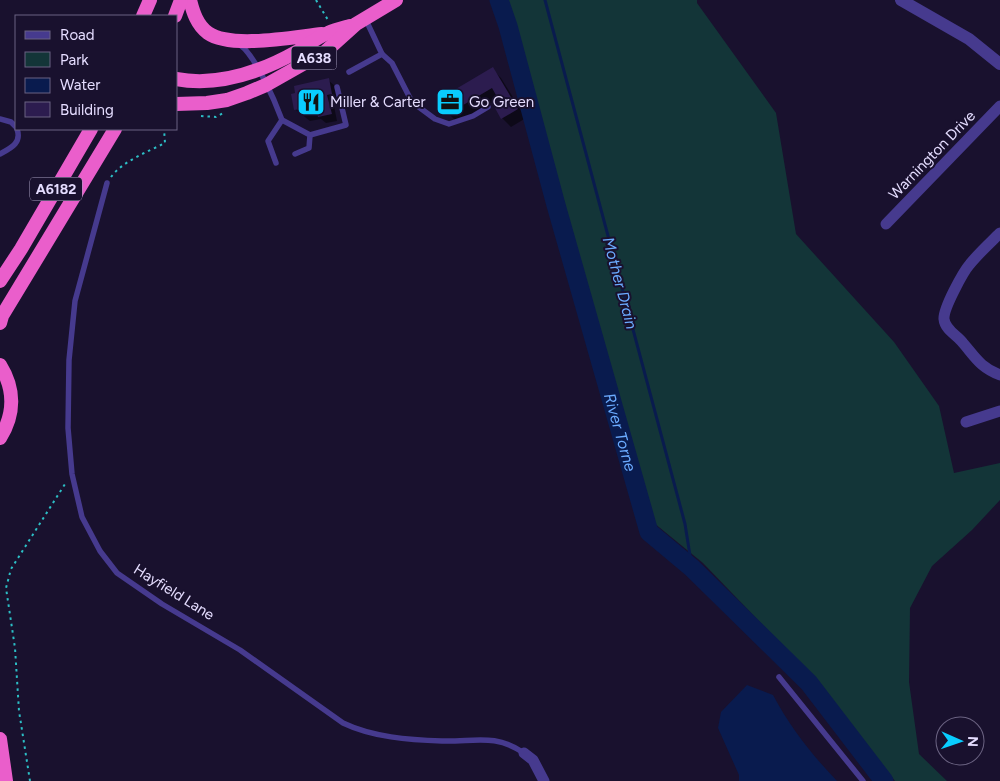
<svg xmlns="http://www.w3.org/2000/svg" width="1000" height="781" font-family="Figtree,sans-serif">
<rect width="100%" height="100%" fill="#19112e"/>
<!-- green -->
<path fill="#133538" d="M508,0H697V3L776,113L796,234L894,342L939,406L954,473L1000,463V500L972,530L932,566L910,608L909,682L919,754L947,781H895L815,679L703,563L654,523Z"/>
<!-- water -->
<path fill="#091b4e" d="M747,685L773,695C790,727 812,755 837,781H739V775L718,728L721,712Z"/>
<!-- shadow -->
<g fill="#0007">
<path d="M492,69L501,78L526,118L511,127L502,118L503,105L499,98L458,123L449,114L441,100Z"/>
<path d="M328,80L335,86L338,100L333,101L337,121L326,123L321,119L310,121L296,110Z"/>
</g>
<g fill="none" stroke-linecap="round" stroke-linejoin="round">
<!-- stream -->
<path stroke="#091b4e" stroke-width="3" d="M545,0L685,524L692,568"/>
<!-- river -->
<path stroke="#091b4e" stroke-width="19" id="s1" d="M499,0L508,26L556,205L649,532L692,568L809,683L884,781"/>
</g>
<!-- building -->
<g fill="#2c1c4f">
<path d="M493,67L518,109L501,119L495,108L501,104L492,88L448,114L439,99Z"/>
<path d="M329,78L332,94L327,95L332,114L318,117L317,112L302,115L300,109L294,110L291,94L295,93L294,86Z"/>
</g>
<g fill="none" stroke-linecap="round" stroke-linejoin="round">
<!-- path -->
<g stroke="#2cbec5" stroke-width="2" stroke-dasharray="2.5 4" stroke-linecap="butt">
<path d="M316,0L328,20"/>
<path d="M201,116L216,117L223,113"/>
<path d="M111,177C123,161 147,152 165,143L164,129"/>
<path d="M30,781L19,711L15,648L6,588L11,569L65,484"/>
</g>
<!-- service -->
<g stroke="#463a8e" stroke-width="5.5">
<path d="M240,45C255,55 275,101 282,120L310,135L309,148L295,154"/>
<path d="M382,54L392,63L412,102L435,119L449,124L473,116L488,107"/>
<path d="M349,72L382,54L365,18"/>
<path d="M0,119L11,122L16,127"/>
<path d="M310,135L346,125L337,87"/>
<path d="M0,154C11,148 22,143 17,129"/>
<path d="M276,163L268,141L282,120"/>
<path d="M107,183L75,301L69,360L68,428L72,474L82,517L100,551L117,573L162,604L240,650L343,723C372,737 409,740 442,741C474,742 495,733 524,753"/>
<path d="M779,677L863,781"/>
</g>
<!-- minor -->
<g stroke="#463a8e" stroke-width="11">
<path d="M886,224L1000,106"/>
<path d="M1000,233C990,243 979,253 970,264C963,272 943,309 944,319C945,330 957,335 963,343C976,358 980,367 1000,375"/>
<path d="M966,422L1000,411"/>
<path d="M524,753L533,760L544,781"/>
</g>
<!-- tertiary -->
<path stroke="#463a8e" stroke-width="12" d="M901,0L969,39L1000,64"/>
<!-- trunk -->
<g stroke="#ea5ecb" stroke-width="14">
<path d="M190,0C193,12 197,25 208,33C231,49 293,37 322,34"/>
<path d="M143,16L150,0"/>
<path d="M175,16L181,0"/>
<path d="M176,79C219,87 261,72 298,51C308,45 317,37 328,33C335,30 343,28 350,26"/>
<path d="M176,104L207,103L227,100L247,93L266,85L326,51L356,24L396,0"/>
<path d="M0,281L21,249L91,129"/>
<path d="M0,323L2,316L115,129"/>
<path d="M0,365C15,389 15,414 0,438"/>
<path d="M0,739L6,781"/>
</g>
</g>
<!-- icons -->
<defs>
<symbol id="restaurant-square" viewBox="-11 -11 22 22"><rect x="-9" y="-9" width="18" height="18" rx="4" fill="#09cdff" stroke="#19112e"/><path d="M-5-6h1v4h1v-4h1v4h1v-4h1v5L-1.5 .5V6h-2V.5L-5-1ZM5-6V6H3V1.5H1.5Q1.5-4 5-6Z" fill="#111"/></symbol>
<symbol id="office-square" viewBox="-11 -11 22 22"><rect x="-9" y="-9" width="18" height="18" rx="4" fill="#09cdff" stroke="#19112e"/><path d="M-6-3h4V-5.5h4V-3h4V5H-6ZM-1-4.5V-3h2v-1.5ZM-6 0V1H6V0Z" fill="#111"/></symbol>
</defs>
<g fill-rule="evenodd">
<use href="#restaurant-square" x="295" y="86" width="32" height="32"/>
<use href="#office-square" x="434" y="86" width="32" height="32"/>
</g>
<g text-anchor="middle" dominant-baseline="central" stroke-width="4" stroke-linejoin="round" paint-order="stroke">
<!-- shield labels -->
<g fill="#19112e" stroke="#a8a0c0" stroke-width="1">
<rect x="291.5" y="46.5" width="45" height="23" rx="4"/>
<rect x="30" y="177.5" width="52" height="23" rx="4"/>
</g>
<g font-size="14" font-weight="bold" fill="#e5ddff">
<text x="314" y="58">A638</text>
<text x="56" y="189">A6182</text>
</g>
<!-- poi labels -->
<g font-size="15" fill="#e5ddff" stroke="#19112e" text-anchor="start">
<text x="330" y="102">Miller &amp; Carter</text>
<text x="469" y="102">Go Green</text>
</g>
<!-- street labels -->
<g font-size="15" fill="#e5ddff" stroke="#19112e">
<text transform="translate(932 155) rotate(-46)">Warnington Drive</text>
<text transform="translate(174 592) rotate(32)">Hayfield Lane</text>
</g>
<!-- water labels -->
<g font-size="16" font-style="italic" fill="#6babff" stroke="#19112e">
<text transform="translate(620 283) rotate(75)">Mother Drain</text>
<text stroke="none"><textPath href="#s1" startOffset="449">River Torne</textPath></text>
</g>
</g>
<!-- legend -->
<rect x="15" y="15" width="162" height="115" fill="#19112e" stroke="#6b6382"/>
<rect x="25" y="31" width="25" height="8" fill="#463a8e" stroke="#6b6382"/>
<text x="60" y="40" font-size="15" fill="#e5ddff">Road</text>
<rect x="25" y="52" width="25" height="15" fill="#133538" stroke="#6b6382"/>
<text x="60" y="65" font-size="15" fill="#e5ddff">Park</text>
<rect x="25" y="78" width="25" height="15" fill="#091b4e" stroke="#6b6382"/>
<text x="60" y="90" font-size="15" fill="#e5ddff">Water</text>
<rect x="25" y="102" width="25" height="15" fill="#2c1c4f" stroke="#6b6382"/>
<text x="60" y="115" font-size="15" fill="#e5ddff">Building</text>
<!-- north arrow -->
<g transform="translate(960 741) rotate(92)"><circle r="24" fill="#19112e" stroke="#6b6382"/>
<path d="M0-4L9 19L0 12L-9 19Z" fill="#09cdff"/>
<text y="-8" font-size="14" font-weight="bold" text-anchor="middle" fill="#e5ddff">N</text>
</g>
</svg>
